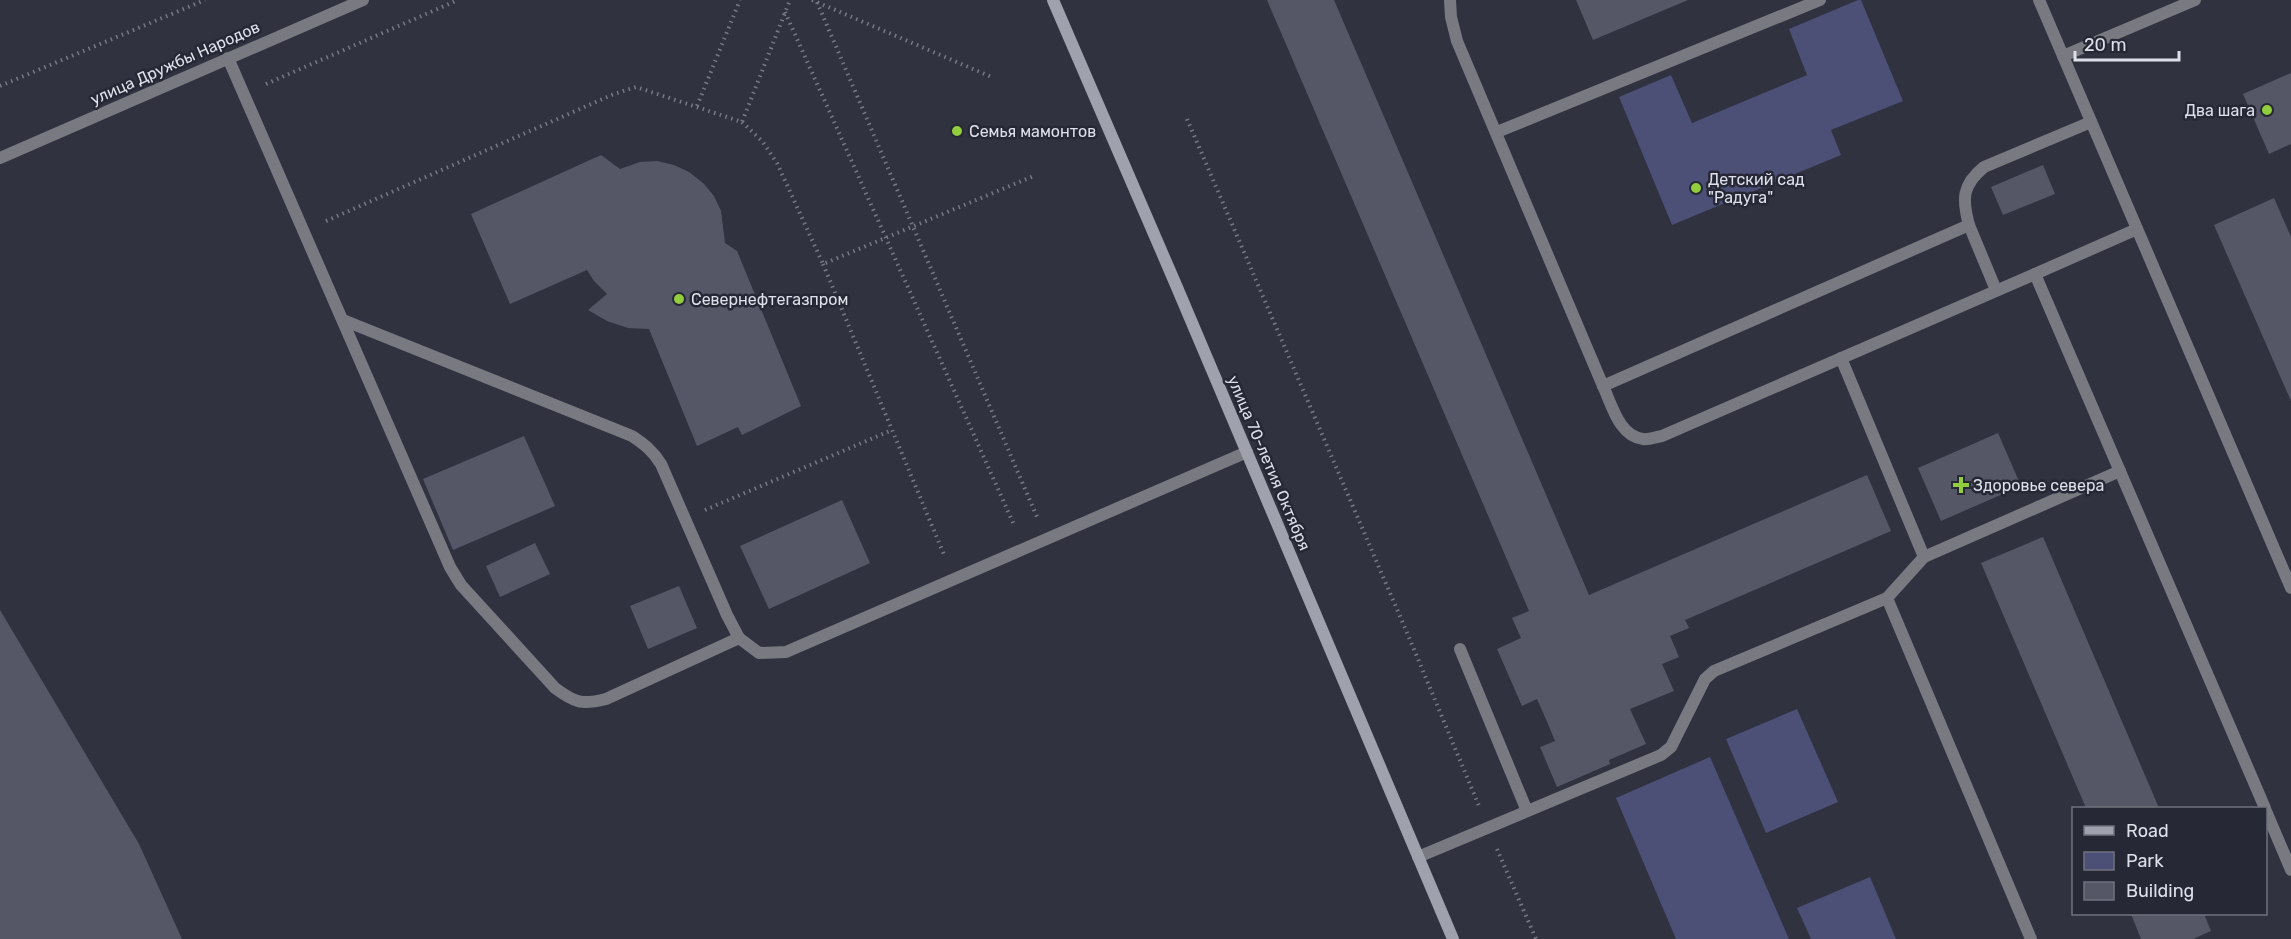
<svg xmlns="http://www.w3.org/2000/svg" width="2291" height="939" font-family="Rubik,sans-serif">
<rect width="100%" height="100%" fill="#303240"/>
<!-- green -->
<g fill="#4c4f76">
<path d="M1858,0H1861L1903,101L1831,130L1841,155L1672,225L1619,97L1671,75L1692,123L1807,75L1789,29Z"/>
<path d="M1797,709L1838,802L1766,833L1726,739Z"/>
<path d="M1710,757L1789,939H1676L1616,798Z"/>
<path d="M1870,877L1896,939H1811L1797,908Z"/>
</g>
<!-- building -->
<g fill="#555767">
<path d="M1267,0H1334L1589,595L1867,475L1891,531L1685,620L1689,628L1670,636L1679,657L1662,664L1674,691L1630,709L1646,744L1609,760L1610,764L1557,787L1540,747L1555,741L1548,724L1537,699L1522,706L1497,649L1521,638L1512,618L1529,611Z"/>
<path d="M1576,0H1688L1593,40Z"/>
<path d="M2291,73V144L2269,154L2243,94Z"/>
<path d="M601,155L620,169L640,162L657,161L674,165L689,172L703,183L714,196L721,211L725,243L737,251L801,406L742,435L738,427L697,446L649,329L628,328L607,321L588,310L607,294L594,281L587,270L510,304L471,214Z"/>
<path d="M2043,165L2055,194L2003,215L1991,187Z"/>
<path d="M2274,198L2291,237V401L2214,225Z"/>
<path d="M1998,433L2021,486L1941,521L1918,468Z"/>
<path d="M524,436L555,506L453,550L423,479Z"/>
<path d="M842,500L870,563L769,609L740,546Z"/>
<path d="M2043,537L2159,808H2086L1981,563Z"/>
<path d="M535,543L550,574L500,597L486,566Z"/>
<path d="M679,586L697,628L648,649L630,606Z"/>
<path d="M0,610L139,844L182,939H0Z"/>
<path d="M2131,914H2204L2211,931L2193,939H2141Z"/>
</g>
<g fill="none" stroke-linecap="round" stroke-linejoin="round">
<!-- path -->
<g stroke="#777985" stroke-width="4" stroke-dasharray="1.5 4.5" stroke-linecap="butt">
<path d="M812,0L994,78"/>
<path d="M817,2L1037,517"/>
<path d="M785,12L1015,527"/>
<path d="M266,84L458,0"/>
<path d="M0,86L205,0"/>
<path d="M697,106L740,0"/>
<path d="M1187,119L1408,635L1479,806"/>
<path d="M742,122L762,141L777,163L823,264L1036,175"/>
<path d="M326,221L614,94L636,87L742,122L790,0"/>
<path d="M823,264L945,557"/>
<path d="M705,510L892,430"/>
<path d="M1497,849L1536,939"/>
</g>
<!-- service -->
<g stroke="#787981" stroke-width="12">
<path d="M1450,0L1451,17L1457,41L1603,386C1612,405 1619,436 1643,439C1648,440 1656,437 1662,436L2035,274"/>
<path d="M2039,0L2063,56L2195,0"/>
<path d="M2063,56L2291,588"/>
<path d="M228,58L450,567L461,585L555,688C575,703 582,705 606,699L739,638L759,653L786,652L1247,452"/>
<path d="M1497,132L1820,0"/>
<path d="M1969,225C1962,199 1962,185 1984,167L2091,122"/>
<path d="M2137,229L2035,274L2265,808"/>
<path d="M343,320L632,436C644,444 653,451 661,464L727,615L739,638"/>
<path d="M1841,358L1924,557"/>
<path d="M1603,386L1969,225L1996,290"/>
<path d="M1460,649L1527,811"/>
<path d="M2266,811L2291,870"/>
<path d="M1418,857L1661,755L1671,747L1705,679L1714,671L1887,598"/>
<path d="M2031,939L1887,598L1924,557L2120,471"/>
</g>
<!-- minor -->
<path stroke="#787981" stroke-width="12" d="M0,158L363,0"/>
<!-- secondary -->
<path stroke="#9fa1ad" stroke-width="12" d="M1053,0L1176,285L1453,939"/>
</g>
<!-- markers -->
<g fill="#92cd3e" stroke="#262836" stroke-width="2">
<circle cx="2267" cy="110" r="6"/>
<circle cx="957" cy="131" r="6"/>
<circle cx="1696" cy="188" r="6"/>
<circle cx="679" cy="299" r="6"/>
<path d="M1958 476h6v6h6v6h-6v6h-6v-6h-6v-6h6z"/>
</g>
<g text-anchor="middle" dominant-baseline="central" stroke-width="5" stroke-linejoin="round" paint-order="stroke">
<!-- street labels -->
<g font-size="16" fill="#dee0e9" stroke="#262836">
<text transform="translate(175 63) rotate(-24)">улица Дружбы Народов</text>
<text transform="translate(1269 463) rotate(67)">улица 70-летия Октября</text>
</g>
<!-- poi labels -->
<g font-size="16" fill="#dee0e9" stroke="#262836" text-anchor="start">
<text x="2255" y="110" text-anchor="end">Два шага</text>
<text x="969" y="131">Семья мамонтов</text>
<text x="1708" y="179">Детский сад<tspan x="1708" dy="18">"Радуга"</tspan></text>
<text x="691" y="299">Севернефтегазпром</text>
<text x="1973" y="485">Здоровье севера</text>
</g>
</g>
<!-- legend -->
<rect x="2072" y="807" width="195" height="108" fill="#262836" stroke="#70727e" stroke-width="1.5"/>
<rect x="2084" y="826" width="30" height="9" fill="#9fa1ad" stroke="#70727e" stroke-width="1.5"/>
<text x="2126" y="837" font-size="18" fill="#dee0e9">Road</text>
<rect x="2084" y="852" width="30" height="18" fill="#4c4f76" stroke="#70727e" stroke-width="1.5"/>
<text x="2126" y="867" font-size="18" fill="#dee0e9">Park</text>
<rect x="2084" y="882" width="30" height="18" fill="#555767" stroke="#70727e" stroke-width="1.5"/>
<text x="2126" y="897" font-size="18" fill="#dee0e9">Building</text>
<!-- scale -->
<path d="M2075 51v9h104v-9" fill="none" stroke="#dee0e9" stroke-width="3"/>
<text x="2084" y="51" font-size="18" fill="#dee0e9" stroke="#262836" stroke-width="4.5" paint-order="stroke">20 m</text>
</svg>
